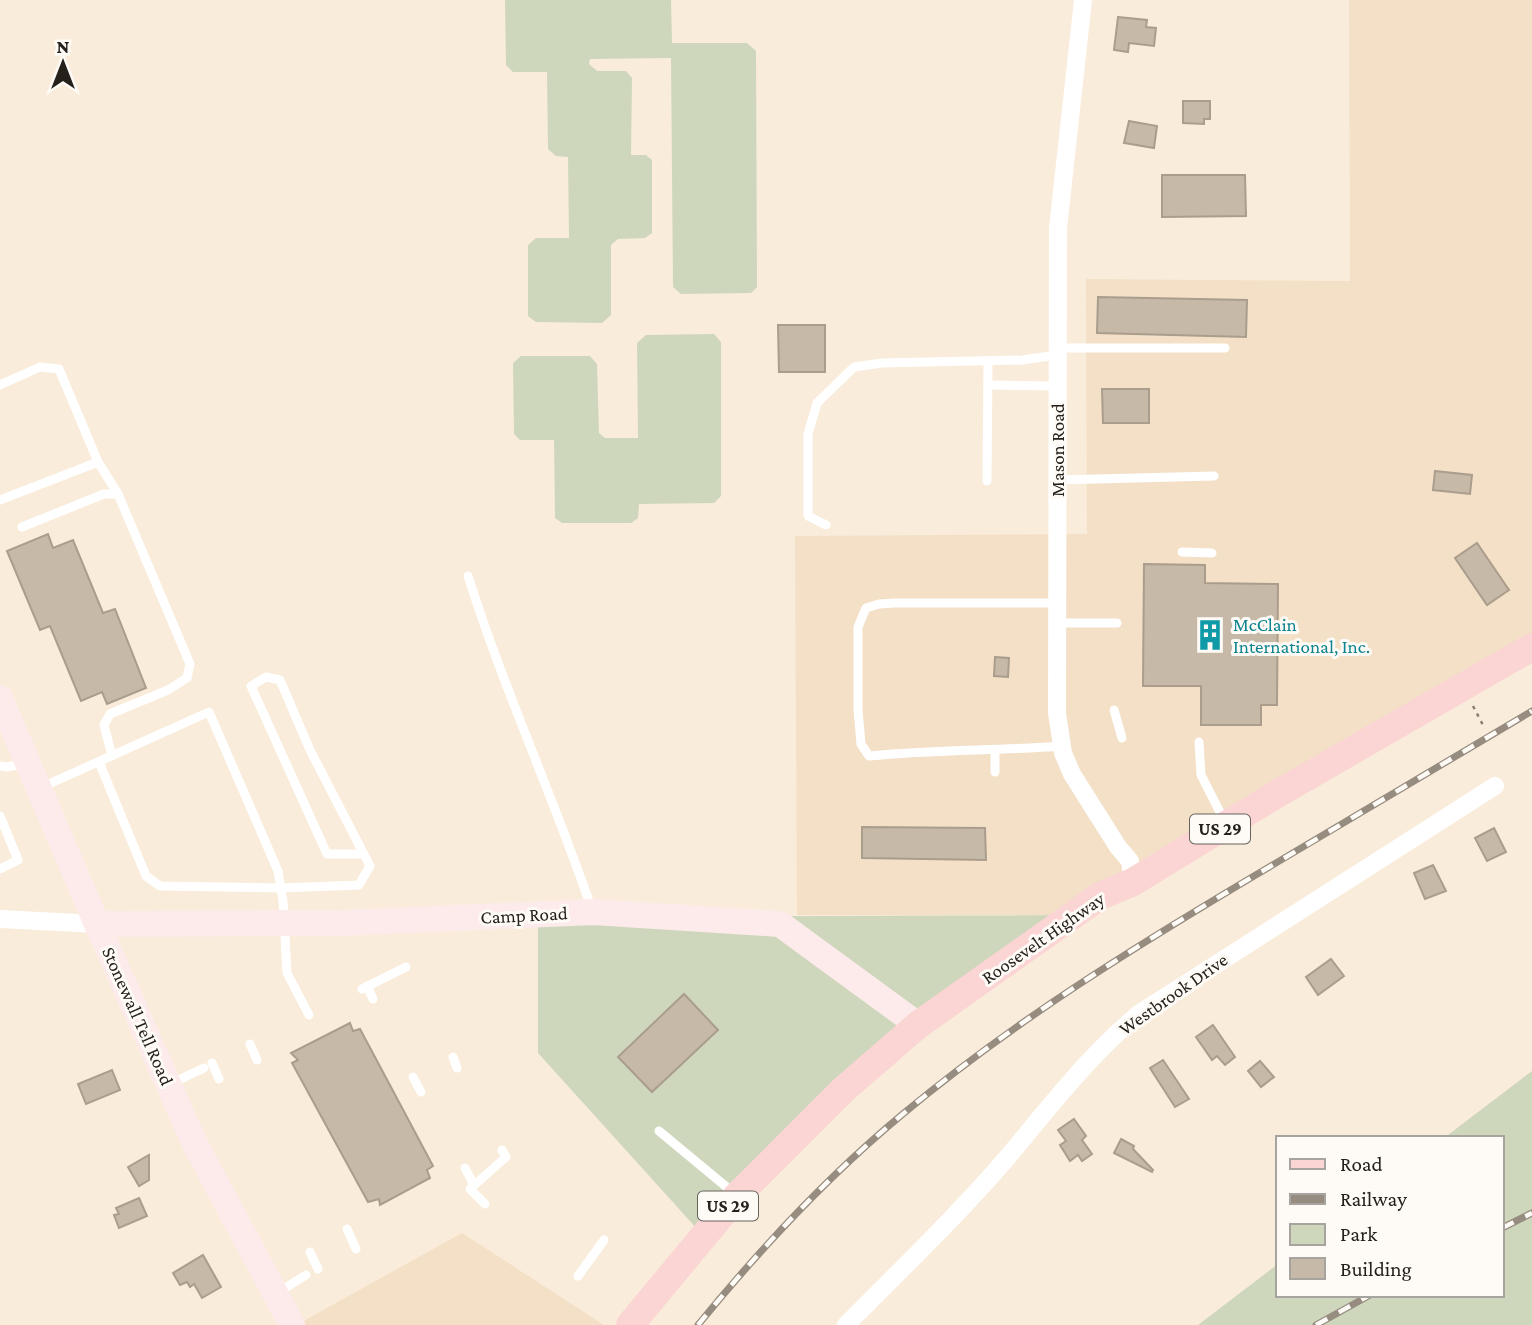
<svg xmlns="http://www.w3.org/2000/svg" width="1532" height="1325" font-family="'Crimson Pro',serif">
<rect width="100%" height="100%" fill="#faecda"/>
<!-- built -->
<g fill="#f3e0c7">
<path d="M1349,0H1532V649L1089,915H797L795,536L1087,534L1086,279L1350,281Z"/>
<path d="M462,1233L604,1325H298V1324Z"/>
</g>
<!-- green -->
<g fill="#ced7bc">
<path d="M505,0H671L672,43H747L756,51L757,287L751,293L681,294L673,287L671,58L590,59L589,64L597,71H626L632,78L631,155H646L652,160V233L645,238L618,239L611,245V315L602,323L536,322L528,316V245L536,238H569L568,157L556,156L548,149L547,72H513L506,65Z"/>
<path d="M714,334L721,342V496L714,503L639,504L638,518L631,523H562L555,518L554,440H520L514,434L513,363L521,356H590L597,364L599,433L605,438H638L637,343L646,335Z"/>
<path d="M1089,915L905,1040L708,1241L538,1053V917Z"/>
<path d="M1532,1071V1325H1198L1278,1264V1295H1502V1138H1444Z"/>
</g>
<!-- building -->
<g fill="#c6b9a8" stroke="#aa9d8c" stroke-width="2">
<path d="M1118,17L1147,20L1146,27L1156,28L1154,46L1129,43L1128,52L1114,50Z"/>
<path d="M1183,101H1210V119H1204V124L1183,123Z"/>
<path d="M1129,121L1157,126L1154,148L1124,143Z"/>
<path d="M1162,175H1245L1246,216L1162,217Z"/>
<path d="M1098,297L1247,300L1246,337L1097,333Z"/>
<path d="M778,325H825V372H779Z"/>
<path d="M1102,389H1149V423H1103Z"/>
<path d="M1435,471L1472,475L1470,494L1433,490Z"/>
<path d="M48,534L53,548L73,540L103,613L115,609L146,688L107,704L102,692L81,701L50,626L40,630L7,551Z"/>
<path d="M1477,543L1509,590L1487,605L1455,558Z"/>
<path d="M1144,564L1205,565V583L1278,584L1277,705H1261V725H1201V686H1143Z"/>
<path d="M995,657L1009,658L1008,677L994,676Z"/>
<path d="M862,827L985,828L986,860L862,858Z"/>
<path d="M1494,828L1506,852L1487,861L1475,838Z"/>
<path d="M1433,865L1446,891L1425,899L1414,873Z"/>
<path d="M1331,959L1344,976L1318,995L1306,977Z"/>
<path d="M684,994L718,1030L652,1092L618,1057Z"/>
<path d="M350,1023L353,1031L360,1029L433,1166L427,1170L430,1178L380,1205L379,1199L368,1202L292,1063L298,1060L291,1053Z"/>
<path d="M1213,1025L1235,1057L1225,1065L1217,1056L1212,1060L1196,1037Z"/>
<path d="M1163,1060L1189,1099L1175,1107L1150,1068Z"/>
<path d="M1260,1061L1274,1077L1261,1087L1248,1071Z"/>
<path d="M112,1070L120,1090L86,1104L78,1084Z"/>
<path d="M1074,1119L1086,1136L1082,1140L1092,1154L1082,1161L1078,1155L1070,1161L1060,1145L1066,1141L1058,1130Z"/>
<path d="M1121,1139L1134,1146L1133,1149L1153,1170L1152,1172L1114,1153Z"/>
<path d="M149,1155V1180L139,1186L128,1167Z"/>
<path d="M139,1198L147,1216L119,1228L114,1215L119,1214L116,1208Z"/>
<path d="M203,1255L221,1287L202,1298L194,1284L190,1287L187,1282L180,1285L173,1273Z"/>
</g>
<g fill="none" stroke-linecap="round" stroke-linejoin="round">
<!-- path -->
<path stroke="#8b8175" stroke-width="2.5" stroke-dasharray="3.5 5" stroke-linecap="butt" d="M1473,706L1484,727"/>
<!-- lane -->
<g stroke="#fff" stroke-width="9">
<path d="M1057,348H1225"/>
<path d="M0,385L40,367L59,369L98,462L118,494"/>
<path d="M988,385L1057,386"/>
<path d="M1057,480L1214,476"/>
<path d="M987,481L988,361"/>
<path d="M0,500L98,462"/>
<path d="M826,525L808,516V434L817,403L854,367L882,363L1022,360L1057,355"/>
<path d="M22,527L104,494H118L190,664L187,678L168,690L110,714L104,725L112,756"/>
<path d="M1182,552L1212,553"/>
<path d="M468,576C504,690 554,798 592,910"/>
<path d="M1057,603H895L879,604L866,608L858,627V710L861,744L869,756C934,749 998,751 1062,746"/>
<path d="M1057,623H1117"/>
<path d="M1114,710L1122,738"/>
<path d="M1199,742L1201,775L1225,822"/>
<path d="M99,762L146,876L160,886L281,888L359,885L370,866L310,750L280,680L266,677L251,686L327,854H364"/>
<path d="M0,766L7,767L26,763"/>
<path d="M995,772V750"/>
<path d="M40,788L209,712L278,871L283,901L287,973L309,1015"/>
<path d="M0,816L18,860L0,869"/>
<path d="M367,986L373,999"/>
<path d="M362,989L406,967"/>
<path d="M250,1044L257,1060"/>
<path d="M453,1057L457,1068"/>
<path d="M212,1063L219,1079"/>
<path d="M413,1077L421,1092"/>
<path d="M170,1084L204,1068"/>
<path d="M659,1131L735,1194"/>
<path d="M465,1168L474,1185"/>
<path d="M485,1204L470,1189L506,1157L502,1150"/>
<path d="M347,1229L356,1249"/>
<path d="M310,1252L318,1269"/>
<path d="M578,1276L604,1240"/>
<path d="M277,1293L306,1275"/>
</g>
<!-- street -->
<g stroke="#fff" stroke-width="18">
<path d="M1083,0L1058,228L1057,713L1063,753L1072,774L1118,847L1130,861L1133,882"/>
<path d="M0,919L97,924"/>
<path d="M846,1325C900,1270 956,1217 1006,1159C1049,1108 1088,1056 1140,1013L1495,786"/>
</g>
<!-- secondary -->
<g stroke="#fdeaea" stroke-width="26">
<path d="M0,698L97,924L195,1144L292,1325"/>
<path d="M97,924L342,923L593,912L780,924L918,1025"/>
</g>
<!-- primary -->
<path stroke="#fbd4d4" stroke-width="28" d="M630,1325L737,1196L843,1090L918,1025L1100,896L1133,882L1277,794L1532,647"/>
<defs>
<g id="rail">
<path d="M1502,1228L1532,1213"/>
<path d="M698,1325C760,1249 829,1175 904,1113C1013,1022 1133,948 1254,876C1347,821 1439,766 1532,711"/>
<path d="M1316,1325L1370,1295"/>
</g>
</defs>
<!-- rail casing -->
<use href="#rail" stroke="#968c80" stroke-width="7"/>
<!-- rail -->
<use href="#rail" stroke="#fefbf7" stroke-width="4.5" stroke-dasharray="13" stroke-linecap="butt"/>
</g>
<!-- icons -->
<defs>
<symbol id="building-bare" viewBox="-9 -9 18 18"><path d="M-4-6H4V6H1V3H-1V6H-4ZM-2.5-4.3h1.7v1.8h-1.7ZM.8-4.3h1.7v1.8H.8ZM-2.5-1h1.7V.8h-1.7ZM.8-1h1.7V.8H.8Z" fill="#0f9aa8" stroke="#fefbf7" stroke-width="2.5" paint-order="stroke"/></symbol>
</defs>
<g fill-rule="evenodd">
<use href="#building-bare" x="1188" y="613" width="44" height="44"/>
</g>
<g text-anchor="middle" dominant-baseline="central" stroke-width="6" stroke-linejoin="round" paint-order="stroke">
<!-- shield labels -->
<g fill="#fefbf7" stroke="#66625c" stroke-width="2">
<rect x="1190" y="814.5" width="60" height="29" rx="5"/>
<rect x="698" y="1191.5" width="60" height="29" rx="5"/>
</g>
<g font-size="18" font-weight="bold" fill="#25201a">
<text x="1220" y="829">US 29</text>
<text x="728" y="1206">US 29</text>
</g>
<!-- street labels -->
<g font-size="19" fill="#25201a" stroke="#fefbf7">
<text transform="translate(1057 450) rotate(-90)">Mason Road</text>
<text transform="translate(524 915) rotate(-3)">Camp Road</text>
<text transform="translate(1043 938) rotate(-35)">Roosevelt Highway</text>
<text transform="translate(1173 994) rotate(-35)">Westbrook Drive</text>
<text transform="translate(138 1016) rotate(66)">Stonewall Tell Road</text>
</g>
<!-- culture labels -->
<g font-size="19" fill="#0d838f" stroke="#fefbf7" text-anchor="start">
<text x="1233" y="624">McClain<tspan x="1233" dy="22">International, Inc.</tspan></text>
</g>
</g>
<!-- legend -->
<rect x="1276" y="1136" width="228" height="161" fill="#fefbf7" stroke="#a7a39f" stroke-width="2"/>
<rect x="1290" y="1159" width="35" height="10" fill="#fbd4d4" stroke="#a7a39f" stroke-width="2"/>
<text x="1340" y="1171" font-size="21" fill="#25201a">Road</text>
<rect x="1290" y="1194" width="35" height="10" fill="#968c80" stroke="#a7a39f" stroke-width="2"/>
<text x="1340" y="1206" font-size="21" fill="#25201a">Railway</text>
<rect x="1290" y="1224" width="35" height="21" fill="#ced7bc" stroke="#a7a39f" stroke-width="2"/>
<text x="1340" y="1241" font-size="21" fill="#25201a">Park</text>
<rect x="1290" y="1258" width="35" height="21" fill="#c6b9a8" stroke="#a7a39f" stroke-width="2"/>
<text x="1340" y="1276" font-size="21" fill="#25201a">Building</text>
<!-- north arrow -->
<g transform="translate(63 63)" stroke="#fefbf7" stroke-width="5" paint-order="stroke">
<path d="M0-5L12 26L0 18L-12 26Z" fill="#25201a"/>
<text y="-10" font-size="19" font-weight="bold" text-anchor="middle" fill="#25201a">N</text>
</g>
</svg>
